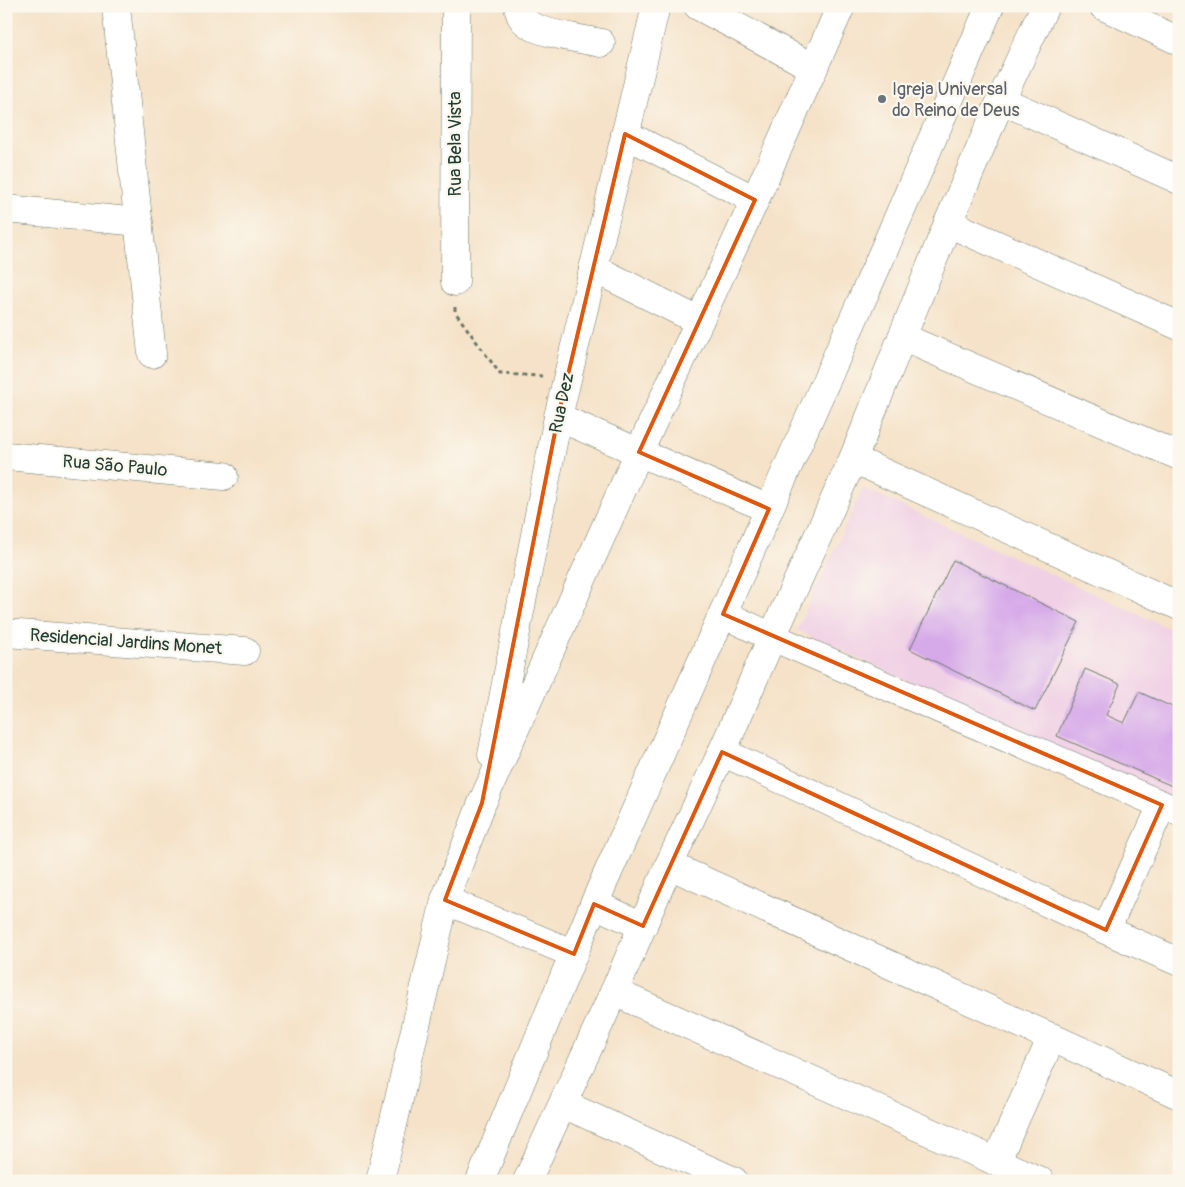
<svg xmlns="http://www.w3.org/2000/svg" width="1185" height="1187" font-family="Pangolin,sans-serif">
<rect width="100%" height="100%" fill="#fbf7ec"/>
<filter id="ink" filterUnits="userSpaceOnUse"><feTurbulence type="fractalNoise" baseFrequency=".02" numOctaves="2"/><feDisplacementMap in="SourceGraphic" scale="10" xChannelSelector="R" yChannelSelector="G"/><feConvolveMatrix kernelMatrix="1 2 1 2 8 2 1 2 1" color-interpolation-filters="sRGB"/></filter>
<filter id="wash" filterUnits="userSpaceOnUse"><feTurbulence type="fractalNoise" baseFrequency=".0096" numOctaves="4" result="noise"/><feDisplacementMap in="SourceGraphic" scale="20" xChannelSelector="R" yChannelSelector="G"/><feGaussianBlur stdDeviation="1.12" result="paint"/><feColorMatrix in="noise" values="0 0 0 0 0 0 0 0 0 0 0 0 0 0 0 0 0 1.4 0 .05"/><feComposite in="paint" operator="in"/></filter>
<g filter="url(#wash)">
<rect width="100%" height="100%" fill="#f5e2c8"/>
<!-- built -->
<path fill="#f0d0e5" d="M863,488L1179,633V806L797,630Z"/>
<g id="blocks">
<!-- building -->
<g fill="#d6a9e9">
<path d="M953,560L1079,622L1035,711L910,649Z"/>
<path d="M1085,669L1120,684L1106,715L1124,723L1139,692L1179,710V789L1057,736Z"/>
</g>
</g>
</g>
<g filter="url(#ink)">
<use href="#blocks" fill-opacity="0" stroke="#6a7768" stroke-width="1"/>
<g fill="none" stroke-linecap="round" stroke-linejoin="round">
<defs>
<g id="minor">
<path d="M116,6L152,354"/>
<path d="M518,6C519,13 521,19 527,23C540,34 583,39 601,43"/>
<path d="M698,6L814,68"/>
<path d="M1103,6L1179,41"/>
<path d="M1001,100L1179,180"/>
<path d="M625,134L755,200"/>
<path d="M6,209L139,222"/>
<path d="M948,223L1179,326"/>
<path d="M593,268L699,321"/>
<path d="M455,282L456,6"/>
<path d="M902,337L1179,456"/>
<path d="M558,417L769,509"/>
<path d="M6,456L224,476"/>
<path d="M853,459L1179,606"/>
<path d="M723,614L772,637L1179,812"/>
<path d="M6,633L245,651"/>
<path d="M722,752L1106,930L1179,962"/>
<path d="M492,755L558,417L656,6"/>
<path d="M669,865L1179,1095"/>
<path d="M445,900L574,954"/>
<path d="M594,904L643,926"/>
<path d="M1106,930L1162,805"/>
<path d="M614,992L1040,1181"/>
<path d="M563,1104L734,1181"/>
<path d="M996,1162L1052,1037"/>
<path d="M380,1181L445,900L482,803L639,452L755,200L841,6"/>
<path d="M480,1181L594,904L880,259L990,6"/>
<path d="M527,1181L614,992L669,865L722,752L772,637L853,459L948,223L1001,100L1045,6"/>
</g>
</defs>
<!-- minor casing -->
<use href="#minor" stroke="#6a7768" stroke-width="29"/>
<!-- path -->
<path stroke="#6a7768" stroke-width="3" stroke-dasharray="4 4" stroke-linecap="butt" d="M455,307V312L500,374L542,376"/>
<!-- minor -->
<use href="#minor" stroke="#fff" stroke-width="28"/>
</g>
</g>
<!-- marked area -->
<path fill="none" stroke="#de580e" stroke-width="4" stroke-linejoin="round" d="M625,134L755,200L639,452L769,509L723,614L1162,805L1106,930L722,752L643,926L594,904L574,954L445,900L482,803L558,417Z"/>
<!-- markers -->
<circle fill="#6b7280" stroke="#fbf7ec" stroke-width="2" cx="882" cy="99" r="5"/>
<g text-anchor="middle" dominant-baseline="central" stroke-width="4.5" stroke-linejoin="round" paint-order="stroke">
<!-- worship labels -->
<g font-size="18" fill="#5b616d" stroke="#fbf7ec" text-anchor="start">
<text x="892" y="89">Igreja Universal<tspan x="892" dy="21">do Reino de Deus</tspan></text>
</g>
<!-- street labels -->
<g font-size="18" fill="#1f3d34" stroke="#fbf7ec">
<text transform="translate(455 144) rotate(-90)">Rua Bela Vista</text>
<text transform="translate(562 403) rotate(-78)">Rua Dez</text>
<text transform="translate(115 466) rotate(5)">Rua São Paulo</text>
<text transform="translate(126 642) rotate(4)">Residencial Jardins Monet</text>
</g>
</g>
<!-- margin -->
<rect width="1185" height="1187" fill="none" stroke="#fbf7ec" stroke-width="25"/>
</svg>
